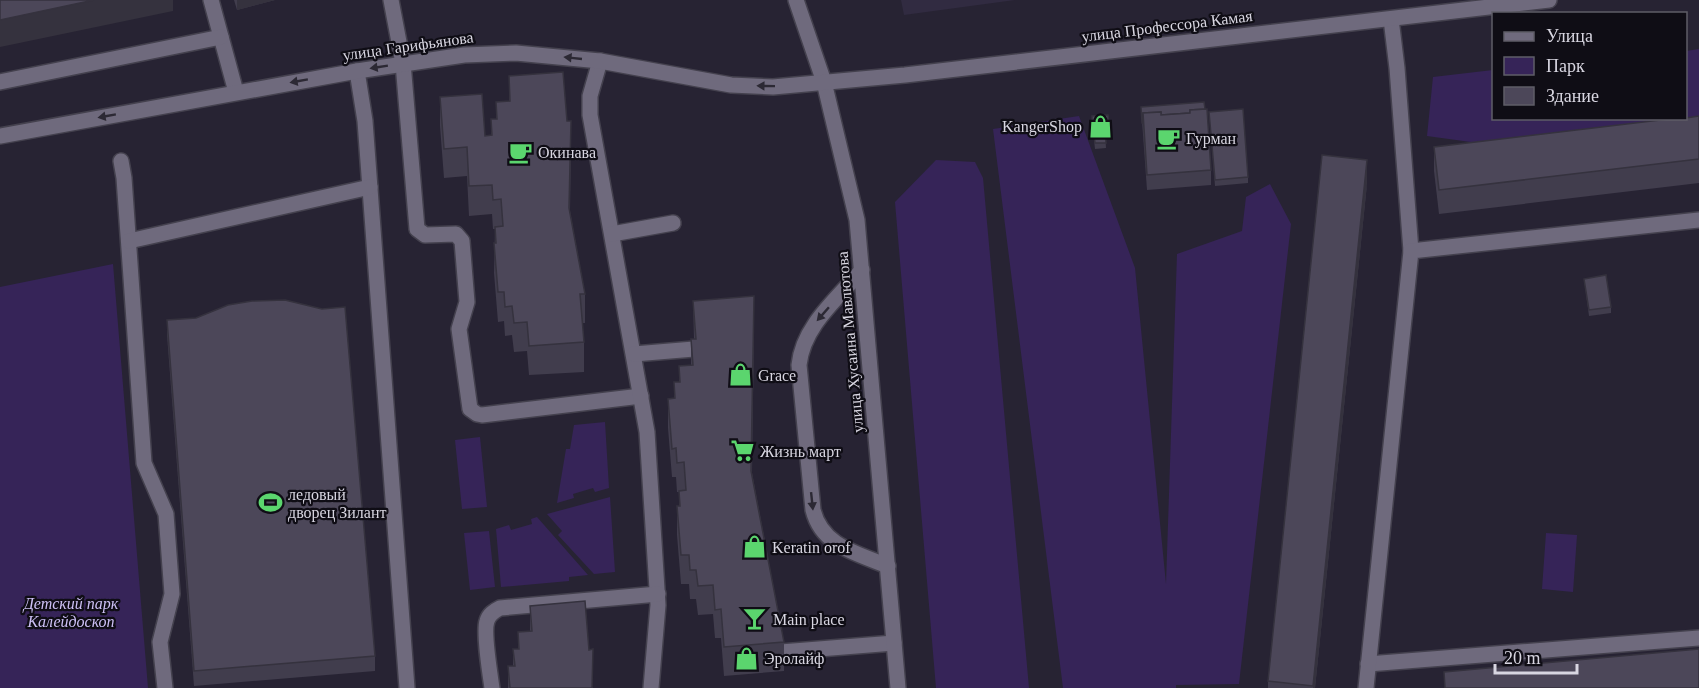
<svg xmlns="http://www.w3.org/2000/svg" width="1699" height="688" font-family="Georgia,serif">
<rect width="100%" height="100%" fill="#272333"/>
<!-- built -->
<path fill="#312b41" d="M901,0H1015L904,15Z"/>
<!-- green -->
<g fill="#362458">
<path d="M1699,49V118L1478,143L1427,136L1433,77L1493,70L1494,118H1686V51Z"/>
<path d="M1079,116L1135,268L1166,584L1177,254L1242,231L1246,197L1270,184L1291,224L1239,684L1176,685V688H1063L993,129Z"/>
<path d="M936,160L975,162L983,178L1029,688H936L895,202Z"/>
<path d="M113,264L148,688H0V287Z"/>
<path d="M605,422L609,488L595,492L593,488L573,494L574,498L557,503L566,449H570L574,425Z"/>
<path d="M480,437L487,507L462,509L455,440Z"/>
<path d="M610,497L615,572L594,574L558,535L562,531L547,514Z"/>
<path d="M537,517L588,575L569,577V581L501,587L496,529L509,525L511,530L532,524L531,519Z"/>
<path d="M489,531L495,587L470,590L464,533Z"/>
<path d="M1546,533L1577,535L1573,592L1542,589Z"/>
</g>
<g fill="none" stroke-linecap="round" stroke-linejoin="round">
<defs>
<g id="lane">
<path d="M211,0L236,92"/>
<path d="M391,0L403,63L417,229L425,235L456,234L462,241L467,302L459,329L470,409L477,414L482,415L641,396"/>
<path d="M1391,19L1397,68L1411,251"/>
<path d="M600,61L590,96V115L647,432L658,605L651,688"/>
<path d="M357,71L365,121L407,688"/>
<path d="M0,82L221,37"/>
<path d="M121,161L124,178L144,463L166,514L172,594L160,642L165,688"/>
<path d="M612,234L673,223"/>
<path d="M129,241L370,187"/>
<path d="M862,270C837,299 803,326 799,365L813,510C822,546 856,553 888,566"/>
<path d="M634,354L694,349"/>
<path d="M781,652L894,643"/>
<path d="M1368,664L1699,638"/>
<path d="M492,688C490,674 483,632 487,621C489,614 494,611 500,608L658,594"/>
<path d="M1366,688L1411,251L1699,220"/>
</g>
<g id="secondary">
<path d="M796,0L824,82L857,220L898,688"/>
<path d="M0,136L357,71L464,55L516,53L600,61L731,85L773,87L905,75L1549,0"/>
</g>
</defs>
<!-- lane casing -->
<use href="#lane" stroke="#44414e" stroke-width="18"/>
<!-- secondary casing -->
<use href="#secondary" stroke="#44414e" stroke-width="18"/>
<!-- lane -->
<use href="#lane" stroke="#6f6a7d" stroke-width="15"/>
<!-- secondary -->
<use href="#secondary" stroke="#6f6a7d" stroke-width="15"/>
</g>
<!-- wall -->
<g fill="#413d4d">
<path d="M234,0H275L237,10Z"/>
<path d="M509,76L567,121L571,150L570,211L585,294V323H582L584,342V372L529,375L527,351L514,352L512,335L505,336L504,321L498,322L494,273L495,229H493L492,214L469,216L467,176L444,178L440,126V97L485,136L491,135V119H496V102L509,101Z"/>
<path d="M1141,107L1211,170V185L1147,190Z"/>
<path d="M1209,112L1248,177V183L1215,186Z"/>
<path d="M1108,115L1109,130H1105L1106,148L1095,149L1093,131H1092V116Z"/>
<path d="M1699,116V183L1439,214L1434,171V147Z"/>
<path d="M1367,184L1315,688H1268V681Z"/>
<path d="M1584,279L1611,307V313L1589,316Z"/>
<path d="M693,301L754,325L752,473L784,642V671L724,676L721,638H715L713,614L698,615L696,599H690L689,584H681L677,535V506H679V492H677L676,477H672L668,428V399L674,398V382H679V366H691V339H694Z"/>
<path d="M167,320L375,656V671L194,686L167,335Z"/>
<path d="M530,606L593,688H508V666H513V649H518V632L530,631Z"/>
</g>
<!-- shaded-wall -->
<g fill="#35323e">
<path d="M94,0H173V11L0,47V20Z"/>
<path d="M237,0H275L237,10Z"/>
<path d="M1367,160V184L1315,688H1313Z"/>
</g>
<!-- building -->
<g fill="#4c4759" stroke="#35323e" stroke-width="1.5">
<path d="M0,0H94L0,20Z"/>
<path d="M563,72L567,121H571L569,208L585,294H580L584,342L529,346L527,322L514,323L512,306L505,307L504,292H498L494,243H496L495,227L503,226L501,199L493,200L492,185L469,186L467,147L444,149L440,97L482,94L485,136L492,135L491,119H497L496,102L510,101L509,76Z"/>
<path d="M1204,102L1205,109L1190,110V113L1161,115V112L1143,113V123H1142L1141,107Z"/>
<path d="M1207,109L1211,170L1147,175L1143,113L1161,112V115L1190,113V110Z"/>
<path d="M1243,109L1248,177L1215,180L1209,112Z"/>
<path d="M1108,115L1109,125H1105L1106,143H1095L1093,127L1100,125L1092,126V116Z"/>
<path d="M1699,116V159L1439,190L1434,147L1677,118H1686Z"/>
<path d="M1322,155L1367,160L1313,686L1268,681Z"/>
<path d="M1606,275L1611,307L1589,310L1584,279Z"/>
<path d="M754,296L751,471L784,642L724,647L721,609L715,610L713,585L698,586L696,570H690L689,555H681L677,506H680L679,491L686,490L684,462L677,463L676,448L672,449L668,399L675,398L674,382H680L679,366L693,365L691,339H696L693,301Z"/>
<path d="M285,300L322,309L345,307L375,656L194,671L167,320L196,318L228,305L252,301Z"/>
<path d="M585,601L589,650L593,649L592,688H510L508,666H515L513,649H519L518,632L532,631L530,606Z"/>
<path d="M1699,649V688H1445L1444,672Z"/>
</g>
<!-- one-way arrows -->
<defs><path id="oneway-solid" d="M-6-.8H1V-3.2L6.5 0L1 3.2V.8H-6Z" transform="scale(1.5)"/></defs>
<g fill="#2c2934">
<use href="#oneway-solid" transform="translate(573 58) rotate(-174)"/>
<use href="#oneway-solid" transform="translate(379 67) rotate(171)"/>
<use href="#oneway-solid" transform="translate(299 81) rotate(170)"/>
<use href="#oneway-solid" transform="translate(766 86) rotate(-179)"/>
<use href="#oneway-solid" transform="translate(107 116) rotate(170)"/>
<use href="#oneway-solid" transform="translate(823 314) rotate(131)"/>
<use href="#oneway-solid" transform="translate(812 501) rotate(84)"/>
</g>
<!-- icons -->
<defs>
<symbol id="shop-bare" viewBox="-9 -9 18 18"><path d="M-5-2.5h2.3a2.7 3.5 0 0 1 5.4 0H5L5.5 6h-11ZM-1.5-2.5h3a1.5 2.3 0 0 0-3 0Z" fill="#5bd56e" stroke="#0f0d15" stroke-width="2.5" paint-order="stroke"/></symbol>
<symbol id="cafe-bare" viewBox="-9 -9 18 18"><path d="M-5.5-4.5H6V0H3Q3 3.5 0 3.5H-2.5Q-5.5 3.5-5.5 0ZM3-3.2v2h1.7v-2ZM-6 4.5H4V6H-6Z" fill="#5bd56e" stroke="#0f0d15" stroke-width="2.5" paint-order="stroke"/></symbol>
<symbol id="supermarket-bare" viewBox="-9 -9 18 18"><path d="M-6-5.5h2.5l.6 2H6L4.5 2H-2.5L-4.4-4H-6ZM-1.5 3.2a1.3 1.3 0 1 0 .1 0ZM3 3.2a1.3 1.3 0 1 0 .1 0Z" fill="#5bd56e" stroke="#0f0d15" stroke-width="2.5" paint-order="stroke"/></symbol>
<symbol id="stadium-bare" viewBox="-9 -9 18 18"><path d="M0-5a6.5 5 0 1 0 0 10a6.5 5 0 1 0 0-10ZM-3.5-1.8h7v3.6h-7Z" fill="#5bd56e" stroke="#0f0d15" stroke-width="2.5" paint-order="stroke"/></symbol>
<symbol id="bar-bare" viewBox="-9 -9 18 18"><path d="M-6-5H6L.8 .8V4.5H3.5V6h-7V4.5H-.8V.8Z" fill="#5bd56e" stroke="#0f0d15" stroke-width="2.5" paint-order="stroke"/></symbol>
</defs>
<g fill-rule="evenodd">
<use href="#shop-bare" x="1084" y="110" width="33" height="33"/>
<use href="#cafe-bare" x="1152" y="122" width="33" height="33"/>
<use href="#cafe-bare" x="504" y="136" width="33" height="33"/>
<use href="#shop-bare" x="724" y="358" width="33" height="33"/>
<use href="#supermarket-bare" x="726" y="434" width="33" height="33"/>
<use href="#stadium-bare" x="254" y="486" width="33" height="33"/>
<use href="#shop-bare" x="738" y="530" width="33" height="33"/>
<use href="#bar-bare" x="738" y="602" width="33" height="33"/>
<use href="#shop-bare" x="730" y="642" width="33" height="33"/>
</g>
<g text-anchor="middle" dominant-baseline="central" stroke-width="4.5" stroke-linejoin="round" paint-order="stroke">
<!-- street labels -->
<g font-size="16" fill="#d8d6e1" stroke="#0f0d15">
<text transform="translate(1167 26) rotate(-7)">улица Профессора Камая</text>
<text transform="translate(408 46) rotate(-8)">улица Гарифьянова</text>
<text transform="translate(850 342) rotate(-95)">улица Хусаина Мавлютова</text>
</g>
<!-- poi labels -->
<g font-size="16" fill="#d8d6e1" stroke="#0f0d15" text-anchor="start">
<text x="1082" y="126" text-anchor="end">KangerShop</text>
<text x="1186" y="138">Гурман</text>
<text x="538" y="152">Окинава</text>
<text x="758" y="375">Grace</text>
<text x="760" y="451">Жизнь март</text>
<text x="288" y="494">ледовый<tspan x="288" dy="18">дворец Зилант</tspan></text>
<text x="772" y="547">Keratin orof</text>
<text x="773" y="619">Main place</text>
<text x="764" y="658">Эролайф</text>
</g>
<!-- park labels -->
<g font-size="16" font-style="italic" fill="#cdc0f5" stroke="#0f0d15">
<text x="71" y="603">Детский парк<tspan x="71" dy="18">Калейдоскоп</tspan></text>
</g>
</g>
<!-- legend -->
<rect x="1492" y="12" width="195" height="108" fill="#0f0d15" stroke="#5f5d67" stroke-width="1.5"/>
<rect x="1504" y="32" width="30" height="9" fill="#6f6a7d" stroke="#5f5d67" stroke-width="1.5"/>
<text x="1546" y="42" font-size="18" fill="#d8d6e1">Улица</text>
<rect x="1504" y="57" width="30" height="18" fill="#362458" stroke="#5f5d67" stroke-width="1.5"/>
<text x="1546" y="72" font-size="18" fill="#d8d6e1">Парк</text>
<rect x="1504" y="87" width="30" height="18" fill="#4c4759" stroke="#5f5d67" stroke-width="1.5"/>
<text x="1546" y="102" font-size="18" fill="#d8d6e1">Здание</text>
<!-- scale -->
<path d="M1495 664v9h82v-9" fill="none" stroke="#d8d6e1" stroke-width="3"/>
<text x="1504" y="664" font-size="18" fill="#d8d6e1" stroke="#0f0d15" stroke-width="4.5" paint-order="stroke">20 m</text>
</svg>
